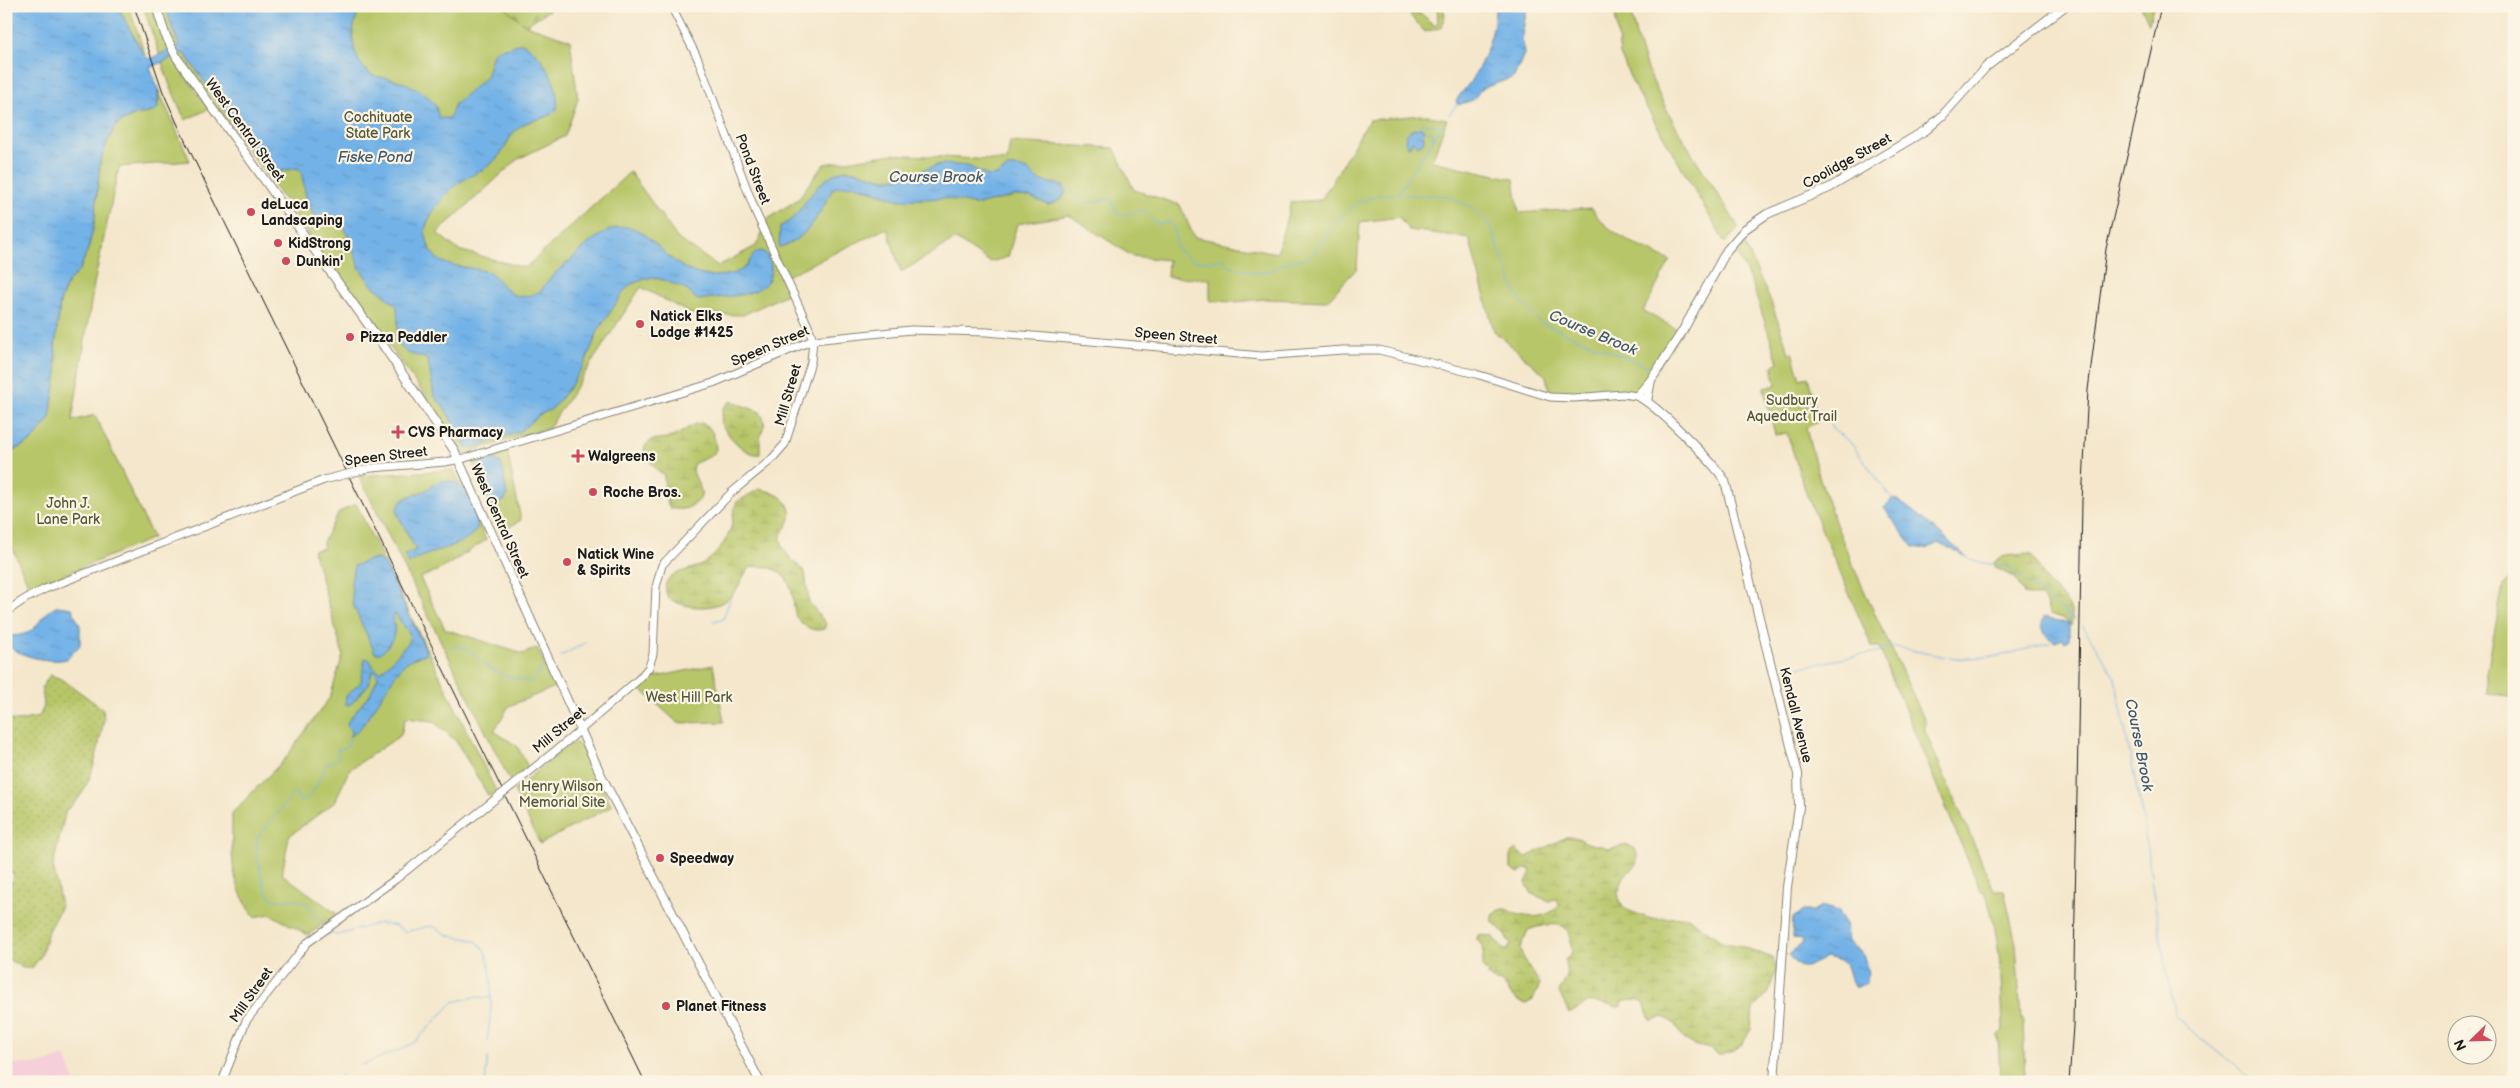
<svg xmlns="http://www.w3.org/2000/svg" width="2520" height="1088" font-family="'Balsamiq Sans',sans-serif">
<defs>
<pattern id="grass-dots" width="8" height="8" patternUnits="userSpaceOnUse" patternTransform="scale(1.25)"><rect width="8" height="8" fill="#b7c668"/><path d="M2 2h.1M6 6h.1" fill="none" stroke="#9daa5a" stroke-width="1.8" stroke-linecap="round"/></pattern>
<pattern id="wetland-marsh" width="20" height="14" patternUnits="userSpaceOnUse" patternTransform="scale(1.25)"><rect width="20" height="14" fill="#b7c668"/><path d="M1 5h8M5 5V1M11 12h8M15 12V8" fill="none" stroke="#9daa5a"/></pattern>
<pattern id="cemetery-stones" width="16" height="16" patternUnits="userSpaceOnUse" patternTransform="scale(1.25)"><rect width="16" height="16" fill="#b7c668"/><path d="M2 7V4a2 2 0 0 1 4 0v3zM10 15v-3a2 2 0 0 1 4 0v3z" fill="#9daa5a"/></pattern>
<pattern id="water-ripples" width="26" height="14" patternUnits="userSpaceOnUse" patternTransform="scale(1.25)"><rect width="26" height="14" fill="#73b2e7"/><path d="M2 4q2-2 4 0t4 0M15 11q2-2 4 0t4 0" fill="none" stroke="#6398c6"/></pattern>
</defs>
<rect width="100%" height="100%" fill="#fcf5e5"/>
<filter id="ink" filterUnits="userSpaceOnUse"><feTurbulence type="fractalNoise" baseFrequency=".02" numOctaves="2"/><feDisplacementMap in="SourceGraphic" scale="10" xChannelSelector="R" yChannelSelector="G"/><feConvolveMatrix kernelMatrix="1 2 1 2 8 2 1 2 1" color-interpolation-filters="sRGB"/></filter>
<filter id="wash" filterUnits="userSpaceOnUse"><feTurbulence type="fractalNoise" baseFrequency=".0096" numOctaves="4" result="noise"/><feDisplacementMap in="SourceGraphic" scale="20" xChannelSelector="R" yChannelSelector="G"/><feGaussianBlur stdDeviation="1.12" result="paint"/><feColorMatrix in="noise" values="0 0 0 0 0 0 0 0 0 0 0 0 0 0 0 0 0 1.4 0 .05"/><feComposite in="paint" operator="in"/></filter>
<g filter="url(#wash)">
<rect width="100%" height="100%" fill="#f4e7cc"/>
<!-- built -->
<path fill="#f5cfda" d="M65,1056L75,1082H6V1064H40Z"/>
<!-- grass -->
<path fill="url(#grass-dots)" stroke="#6a7142" d="M50,675L62,679L103,709L104,720C97,750 93,792 66,810L53,865L61,906L48,931L41,956L32,968H23L6,958V898L14,874L6,870V719L18,721L39,717L44,706L42,687Z"/>
<!-- wetland -->
<g fill="url(#wetland-marsh)" stroke="#6a7142">
<path d="M1437,6H1443L1445,15L1442,27L1425,32L1409,14C1419,9 1427,18 1433,25H1436L1438,22Z"/>
<path d="M731,401L760,412L765,422L760,439V454C744,456 729,436 721,424L723,408Z"/>
<path d="M700,423C712,425 715,437 716,449L713,455L693,464C690,479 713,494 693,505C685,510 679,510 670,508L665,498L664,475C655,469 632,448 653,440C659,438 666,439 672,437C682,434 689,425 700,423Z"/>
<path d="M759,489C775,492 793,499 790,519C788,527 779,532 781,540C784,555 795,562 805,572L809,602L826,624L824,629C812,633 803,625 796,617C793,607 794,598 791,589C785,570 767,563 749,568C742,577 739,588 732,595C718,612 684,609 668,598C656,568 691,574 706,562C718,553 728,540 732,524C733,517 733,509 737,502Z"/>
<path d="M2024,554L2031,555C2038,564 2042,574 2048,583C2060,597 2076,605 2071,626L2063,618L2050,614L2045,602L2040,597L2024,594L2015,577L1996,568L1994,563C2000,554 2014,556 2024,554Z"/>
<path d="M1566,837C1583,837 1578,840 1590,844C1598,846 1602,845 1609,849L1628,845L1635,849L1637,855L1636,866L1624,876L1618,893L1620,903L1627,910L1651,919L1688,917L1724,943L1738,945L1773,958L1777,970L1767,994L1753,1009L1751,1029L1743,1043L1733,1051L1719,1055L1710,1049L1694,1045L1684,1039L1675,1024L1664,1017L1652,1021L1649,1017L1644,1003L1638,1000L1622,1001L1620,1007H1616C1609,1002 1599,1005 1591,1001L1569,1014L1559,992C1571,971 1566,980 1565,960L1572,952C1571,947 1571,937 1569,933C1564,918 1538,927 1528,930L1520,948L1523,957L1540,984L1533,1000L1526,1004C1512,1001 1510,991 1501,982C1493,981 1489,980 1487,971L1482,967C1482,954 1488,950 1477,940L1478,935L1492,936L1506,951L1511,945L1502,931L1492,921V915C1508,904 1505,911 1520,915C1535,919 1550,916 1560,905L1555,899L1549,901L1532,894L1526,882L1531,872L1529,868L1523,869L1519,874L1511,869V853L1516,849L1525,858Z"/>
</g>
<!-- cemetery -->
<path fill="url(#cemetery-stones)" stroke="#6a7142" d="M503,6H555L526,25Z"/>
<!-- park -->
<g fill="#b7c668" stroke="#6a7142">
<path d="M117,6H129L146,58Z"/>
<path d="M143,6H152C163,46 185,76 209,109L185,120L169,83Z"/>
<path d="M156,6H503L526,25L570,40L578,99L565,136L518,159L437,233L458,250L525,268L630,172L678,239L718,266L756,246L768,219L798,199L824,164L894,154L1007,161L1010,142L1114,148L1134,190L1180,205L1194,237L1277,253L1291,202L1321,200L1369,120L1422,115L1447,119L1432,161L1514,179L1519,213L1592,208C1606,235 1644,247 1670,261L1643,311L1682,332L1637,396L1550,397L1546,376L1494,331L1469,238L1409,230L1399,217L1360,222L1357,268L1327,301L1265,299L1235,302L1210,301V279L1167,277L1168,260L1132,256L1069,215L1017,224L1008,257L990,262L956,239L901,272L887,228L782,278L789,293L743,315L691,314L641,287L549,428L463,454L449,429L199,82L174,52Z"/>
<path d="M1614,6H1630C1641,86 1698,160 1739,228L1725,243L1633,84L1620,54Z"/>
<path d="M2141,6H2153L2149,24Z"/>
<path d="M158,89L190,161L119,167L94,284L72,421L95,415L153,538L30,589L6,533V454L32,441L52,403L57,372L55,347L60,302L68,282L79,271L88,249L94,225L100,162L107,142L117,124L135,115L153,112L159,100Z"/>
<path d="M1742,238L1771,302L1789,353L1792,352L1800,379L1808,377L1819,421L1806,428C1829,530 1882,625 1925,721V731L1994,890H2004L2016,944L2021,1019L2023,1018L2025,1082H2000L1998,1035L2003,1031C2001,979 2002,942 1985,892H1981L1879,647H1872L1806,493L1787,433L1775,435L1764,388L1776,385L1772,366L1778,362L1753,286L1734,247Z"/>
<path d="M507,450L521,520L501,532L472,462Z"/>
<path d="M454,470L486,540L443,568L420,578L445,629L523,654L537,648L555,687L509,706L494,731L517,746L528,767L510,781L359,476Z"/>
<path d="M356,504L496,791L489,797L456,741L433,721L405,718L401,735L349,770L335,802L289,836L282,874L337,914L308,935L270,914L255,917C228,881 232,856 232,813L285,759L330,697L343,655L313,550L324,548L323,542L339,512Z"/>
<path d="M2514,577V696L2487,694V672L2503,585Z"/>
<path d="M713,665L724,722L678,723L638,687L647,679Z"/>
<path d="M576,743L581,746L612,806L540,844L514,790L569,745Z"/>
</g>
<!-- water -->
<g fill="url(#water-ripples)" stroke="#486782">
<path d="M6,6H117C124,16 142,56 149,59L179,46L165,6H363C347,26 350,61 372,75C379,78 388,77 395,80C408,83 430,94 436,107C437,111 438,115 439,118H449L455,104L486,77L494,51L522,43C544,54 560,86 557,109C546,122 532,117 520,127C509,134 506,149 497,158C489,168 476,173 465,179C448,189 431,210 425,229C430,276 460,261 491,273C509,290 512,305 541,291C550,274 565,266 578,253C646,188 649,264 703,275C715,277 734,276 744,268C751,263 751,251 762,251C767,254 771,260 771,267C773,300 721,295 700,300L696,299L686,289L663,280L652,277L631,284L624,291L598,331L586,361L572,384L552,409L539,415L519,432L473,448L466,447L444,407L434,396L428,361C422,354 413,357 406,352C392,341 401,319 396,305L372,285L360,269L345,229C340,223 335,223 327,222C305,218 306,191 301,172L298,168L272,173L265,167L184,53H182L150,68L158,89V108L153,112L135,115L117,124L107,142L100,162L94,225L88,249L79,271L68,282L60,302L55,347L57,372L50,418L32,441L6,454Z"/>
<path d="M1495,6H1527L1522,37L1524,54L1514,77L1481,89L1473,100L1458,105L1456,101C1460,94 1466,88 1470,82C1484,61 1496,31 1495,6Z"/>
<path d="M1423,128L1424,142L1418,146L1412,141L1410,147L1407,146C1401,134 1412,127 1423,128Z"/>
<path d="M943,164L968,166L988,176L998,175L1008,167H1017L1028,170L1038,180L1064,186L1066,192L1062,199L1049,205L1030,197L1015,196L977,205L944,198L899,200L854,185L836,187L832,190C821,212 806,242 779,247L780,227C784,224 789,222 793,218C806,203 818,180 838,172C853,166 872,178 887,179C906,180 924,167 943,164Z"/>
<path d="M495,459L502,465L507,496L504,501L492,505L487,500L477,469L480,462Z"/>
<path d="M440,481C445,481 451,480 456,483C468,489 479,515 477,529C462,549 430,549 409,564L404,555L416,550L397,513C398,496 414,496 426,490C431,487 435,483 440,481Z"/>
<path d="M1893,498C1902,500 1956,547 1965,556L1939,543L1925,549L1913,547L1884,508Z"/>
<path d="M378,559L385,564L426,651L425,654C420,656 412,658 407,662C390,675 365,734 349,736L352,731L347,726L348,721L370,694L378,677L375,672L372,671L369,684L351,704L345,706L346,696L361,682L365,658L370,660L374,668L381,672L410,641L409,633L395,614L392,616C398,632 393,642 381,653H375L353,605L351,582L354,566L368,560Z"/>
<path d="M58,606L72,608L80,626V645L67,659C50,663 18,657 6,643L8,636C43,636 33,617 58,606Z"/>
<path d="M2044,617L2069,624V640L2065,642L2063,639L2055,642C2045,636 2039,628 2044,617Z"/>
<path d="M1821,906L1838,911L1845,923L1848,942L1863,954L1868,973L1866,983L1855,988C1842,968 1855,963 1826,957C1809,965 1802,976 1789,955L1803,942V939L1792,938L1793,918L1803,911H1813Z"/>
</g>
<g fill="none" stroke-linecap="round" stroke-linejoin="round">
<!-- stream -->
<g stroke="#73b2e7" stroke-width="1">
<path d="M1449,115L1457,104"/>
<path d="M1418,128L1422,123L1441,126"/>
<path d="M1425,131H1432L1433,138"/>
<path d="M1064,188C1075,189 1075,198 1083,202C1092,206 1102,197 1112,200L1116,213L1126,215L1144,210L1157,224L1170,222L1175,230L1176,248L1194,261H1213L1222,259L1231,266L1255,273L1271,271L1285,263L1309,258L1340,217L1360,201L1384,194L1448,196L1473,208L1489,224L1517,296L1541,323L1654,369"/>
<path d="M1398,193L1443,124"/>
<path d="M1800,404L1809,405L1823,412L1833,430L1850,442L1893,500"/>
<path d="M1965,556C1978,568 1996,560 2010,569L2075,620"/>
<path d="M2065,614L2070,623"/>
<path d="M713,621L723,619L731,597"/>
<path d="M2083,626L2115,678L2143,820L2151,876"/>
<path d="M450,646C466,643 478,659 489,668C495,673 527,683 533,681L543,666"/>
<path d="M426,654H430"/>
<path d="M561,656L585,643"/>
<path d="M1781,671L1881,651L1891,646L1955,659L1999,656L2050,643"/>
<path d="M2151,880L2166,970L2174,1006V1014L2195,1034L2255,1082"/>
<path d="M324,923C322,919 319,919 315,916C312,913 314,913 312,909C309,903 298,899 292,899C285,898 280,902 273,899C262,895 256,850 257,838L294,793H297L300,802C318,796 318,775 328,763L339,759L337,749L344,748L349,745V736"/>
<path d="M330,931L335,935H338L379,923L396,926L405,932L430,926C438,927 444,934 451,936C459,938 469,938 477,942C499,956 490,1020 487,1042"/>
<path d="M362,1065L402,1049L416,1041L453,1002L475,997L490,998"/>
<path d="M334,1082L343,1073"/>
<path d="M485,1082L488,1057"/>
</g>
</g>
</g>
<g filter="url(#ink)">
<g fill="none" stroke-linecap="round" stroke-linejoin="round">
<defs>
<g id="tertiary">
<path d="M371,468L445,462L465,458L713,383L813,340L911,330L987,332L1262,356L1343,350H1379L1476,374L1550,397L1574,398L1623,394L1637,396"/>
<path d="M6,612L25,599L45,589L324,480"/>
<path d="M513,785L571,738L639,679L649,667L653,654L656,587L662,565L731,493L771,460L785,444L811,362L813,340L809,328L756,213L698,59L671,6"/>
<path d="M222,1082L246,1021L307,943L396,879L499,796"/>
</g>
<g id="secondary">
<path d="M156,6L165,34L177,58L385,348L454,450L601,775L760,1082"/>
<path d="M1647,401L1651,380"/>
<path d="M1774,1082L1787,887L1799,807L1798,774L1725,481C1715,464 1655,403 1637,396L1651,380L1682,332L1727,250L1745,229L1767,214L1829,188L1926,130L1942,116L1986,67L2065,6"/>
</g>
</defs>
<!-- tertiary casing -->
<use href="#tertiary" stroke="#888274" stroke-width="9"/>
<!-- secondary casing -->
<use href="#secondary" stroke="#888274" stroke-width="10"/>
<!-- tertiary -->
<use href="#tertiary" stroke="#fff" stroke-width="7"/>
<!-- secondary -->
<use href="#secondary" stroke="#fff" stroke-width="8"/>
<!-- rail -->
<g stroke="#1c1c1c" stroke-width="1">
<path d="M134,6L163,92L187,145L645,1082"/>
<path d="M2069,1082L2073,1026L2082,501L2088,390L2106,249L2161,6"/>
</g>
<defs>
<g id="tertiary-bridge">
<path d="M324,480L371,468"/>
<path d="M499,796L513,785"/>
</g>
</defs>
<!-- tertiary-bridge casing -->
<use href="#tertiary-bridge" stroke="#888274" stroke-width="9" stroke-linecap="butt"/>
<!-- tertiary-bridge -->
<use href="#tertiary-bridge" stroke="#fff" stroke-width="7"/>
</g>
</g>
<!-- markers -->
<g fill="#d1495b" stroke="#fcf5e5" stroke-width="2">
<circle cx="251" cy="212" r="5"/>
<circle cx="278" cy="243" r="5"/>
<circle cx="286" cy="261" r="5"/>
<circle cx="640" cy="324" r="5"/>
<circle cx="350" cy="337" r="5"/>
<path d="M395.5 424.5h5v5h5v5h-5v5h-5v-5h-5v-5h5z"/>
<path d="M575.5 448.5h5v5h5v5h-5v5h-5v-5h-5v-5h5z"/>
<circle cx="593" cy="492" r="5"/>
<circle cx="567" cy="562" r="5"/>
<circle cx="660" cy="858" r="5"/>
<circle cx="666" cy="1006" r="5"/>
</g>
<g text-anchor="middle" dominant-baseline="central" stroke-width="4.5" stroke-linejoin="round" paint-order="stroke">
<!-- park labels -->
<g font-size="14" fill="#525837" stroke="#fcf5e5">
<text x="378" y="117">Cochituate<tspan x="378" dy="16">State Park</tspan></text>
<text x="1792" y="400">Sudbury<tspan x="1792" dy="16">Aqueduct Trail</tspan></text>
<text x="68" y="503">John J.<tspan x="68" dy="16">Lane Park</tspan></text>
<text x="689" y="697">West Hill Park</text>
<text x="562" y="786">Henry Wilson<tspan x="562" dy="16">Memorial Site</tspan></text>
</g>
<!-- street labels -->
<g font-size="14" fill="#1c1c1c" stroke="#fcf5e5">
<text transform="translate(245 130) rotate(54)">West Central Street</text>
<text transform="translate(1847 161) rotate(-29)">Coolidge Street</text>
<text transform="translate(753 169) rotate(69)">Pond Street</text>
<text transform="translate(1176 336) rotate(5)">Speen Street</text>
<text transform="translate(770 346) rotate(-23)">Speen Street</text>
<text transform="translate(788 395) rotate(-74)">Mill Street</text>
<text transform="translate(386 456) rotate(-7)">Speen Street</text>
<text transform="translate(500 521) rotate(66)">West Central Street</text>
<text transform="translate(1796 715) rotate(76)">Kendall Avenue</text>
<text transform="translate(559 730) rotate(-40)">Mill Street</text>
<text transform="translate(251 995) rotate(-55)">Mill Street</text>
</g>
<!-- poi labels -->
<g font-size="14" font-weight="bold" fill="#1c1c1c" stroke="#fcf5e5" text-anchor="start">
<text x="261" y="204">deLuca<tspan x="261" dy="16">Landscaping</tspan></text>
<text x="288" y="243">KidStrong</text>
<text x="296" y="261">Dunkin'</text>
<text x="650" y="316">Natick Elks<tspan x="650" dy="16">Lodge #1425</tspan></text>
<text x="360" y="337">Pizza Peddler</text>
<text x="408" y="432">CVS Pharmacy</text>
<text x="588" y="456">Walgreens</text>
<text x="603" y="492">Roche Bros.</text>
<text x="577" y="554">Natick Wine<tspan x="577" dy="16">&amp; Spirits</tspan></text>
<text x="670" y="858">Speedway</text>
<text x="676" y="1006">Planet Fitness</text>
</g>
<!-- water labels -->
<g font-size="15" font-style="italic" fill="#3f586d" stroke="#fcf5e5">
<text x="375" y="157">Fiske Pond</text>
<text x="936" y="177">Course Brook</text>
<text transform="translate(1593 333) rotate(23)">Course Brook</text>
<text transform="translate(2139 745) rotate(79)">Course Brook</text>
</g>
</g>
<!-- margin -->
<rect width="2520" height="1088" fill="none" stroke="#fcf5e5" stroke-width="25"/>
<!-- north arrow -->
<g transform="translate(2472 1040) rotate(247)"><circle r="24" fill="#fcf5e5" stroke="#a29e95"/>
<path d="M0-4L9 19L0 12L-9 19Z" fill="#d1495b"/>
<text y="-8" font-size="14" font-weight="bold" text-anchor="middle" fill="#1c1c1c">N</text>
</g>
</svg>
